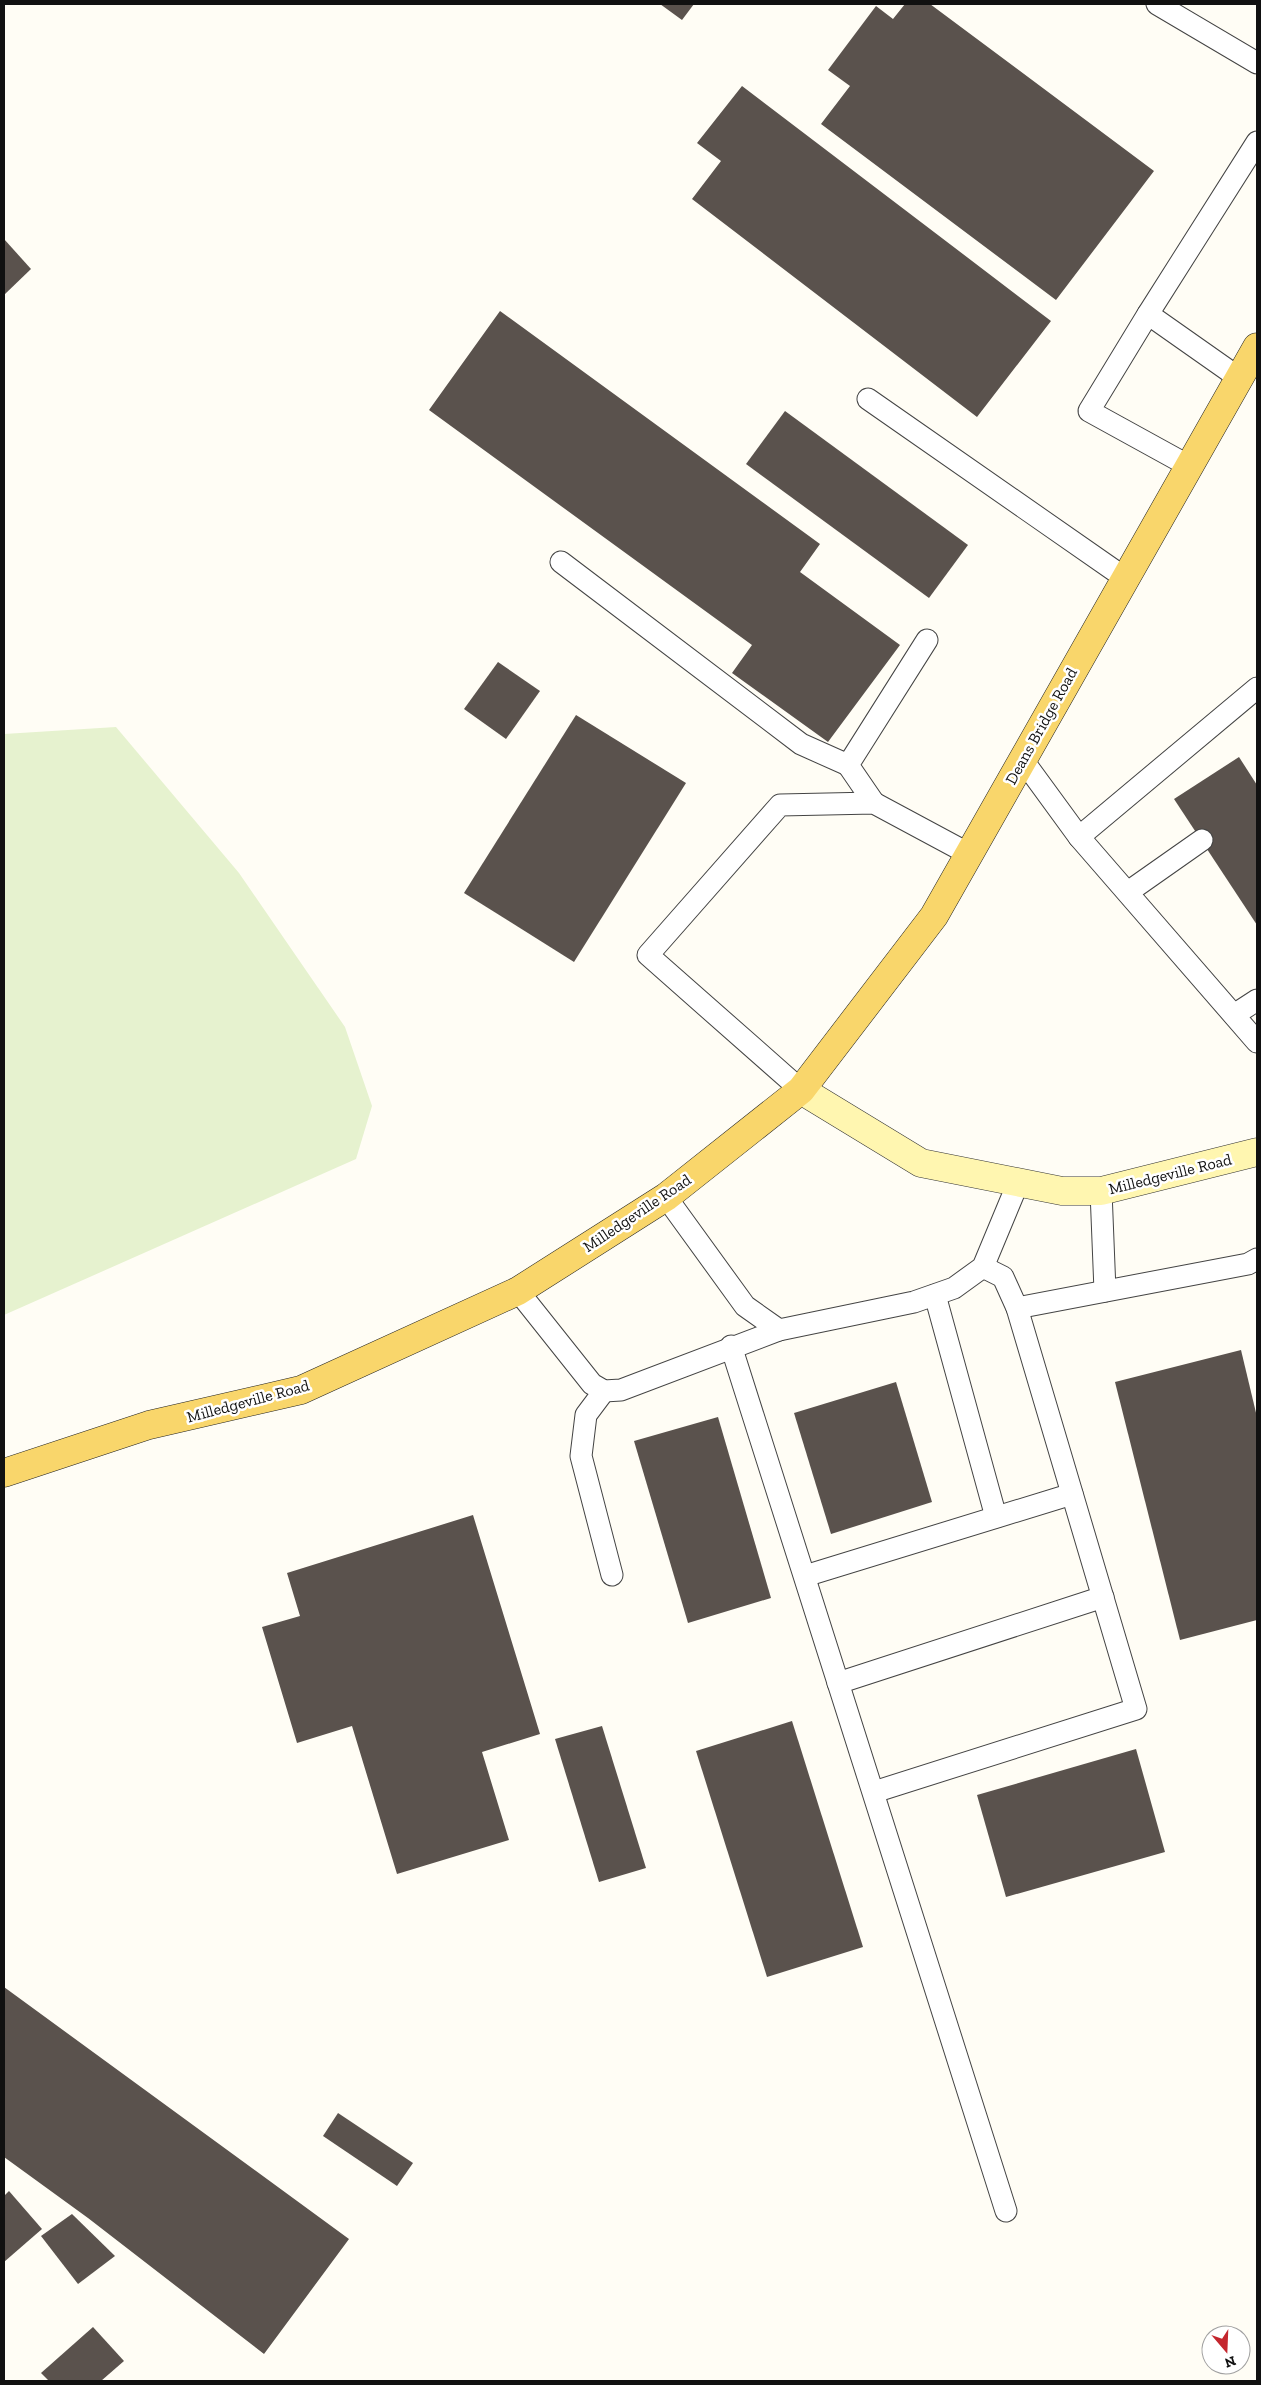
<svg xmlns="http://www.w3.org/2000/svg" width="1261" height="2385" font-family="'Zilla Slab',serif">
<rect width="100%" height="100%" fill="#fffdf5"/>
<!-- pitch -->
<path fill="#e6f2cf" d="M116,727L239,873L345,1027L372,1106L356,1159L4,1315V734Z"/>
<!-- building -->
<g fill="#5a524d">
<path d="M660,4H694L682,20Z"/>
<path d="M905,4H930L1154,171L1056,300L821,124L850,86L828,70L876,6L893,19Z"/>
<path d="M742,86L1051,321L977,417L692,199L721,161L697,143Z"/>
<path d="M4,239L31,269L4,295Z"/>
<path d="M500,311L820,544L800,572L900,645L828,742L732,673L752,645L429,410Z"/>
<path d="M785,411L968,545L929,598L746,464Z"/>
<path d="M498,662L540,691L506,739L464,709Z"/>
<path d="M576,715L686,783L574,962L464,893Z"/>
<path d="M1239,757L1257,785V925L1174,799Z"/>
<path d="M1241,1350L1257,1417V1620L1180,1640L1115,1382Z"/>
<path d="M896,1382L932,1502L831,1534L794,1413Z"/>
<path d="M718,1417L771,1598L688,1623L634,1441Z"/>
<path d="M473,1515L540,1734L482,1752L509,1840L397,1874L352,1726L297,1743L262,1627L300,1616L287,1573Z"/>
<path d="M792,1721L863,1947L767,1977L696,1751Z"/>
<path d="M602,1726L646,1868L599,1882L555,1739Z"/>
<path d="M1136,1749L1165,1852L1006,1897L977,1795Z"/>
<path d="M4,1987L349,2239L264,2354L88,2218L4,2157Z"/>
<path d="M338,2113L413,2163L397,2186L323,2136Z"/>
<path d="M9,2191L42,2229L4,2262V2196Z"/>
<path d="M72,2214L115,2256L78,2284L41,2236Z"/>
<path d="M93,2327L124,2361L101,2381H49L41,2373Z"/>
</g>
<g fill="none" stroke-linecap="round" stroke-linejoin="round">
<defs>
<g id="lane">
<path d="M1157,4L1257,63"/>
<path d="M1148,314L1089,411L1189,466"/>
<path d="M1239,378L1148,314L1257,142"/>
<path d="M868,399L1125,578"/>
<path d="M561,562L801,744L848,765"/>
<path d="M1022,759L1079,837L1257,1042"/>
<path d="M874,803L848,765L927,640"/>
<path d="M1079,837L1257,688"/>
<path d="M1128,892L1202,840"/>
<path d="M1234,1015L1257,1000"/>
<path d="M801,1090L648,955L780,805L874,803L969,854"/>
<path d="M1101,1191L1105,1291"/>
<path d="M666,1197L745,1306L779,1330L914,1302L954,1288L983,1267L1018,1183"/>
<path d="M518,1291L592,1384L604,1391L621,1390L779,1330"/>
<path d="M935,1295L996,1517"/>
<path d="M1017,1308L1248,1264L1257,1259"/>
<path d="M731,1346L1006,2211"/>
<path d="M604,1391L586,1415L581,1456L612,1575"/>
<path d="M805,1576L1072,1494"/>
<path d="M838,1683L1103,1597"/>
<path d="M874,1792L1136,1709L1017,1308L1003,1277L983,1267"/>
</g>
<path id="secondary" d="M801,1090L921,1163L1062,1191H1101L1257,1152"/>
<path id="primary" d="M4,1473L149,1425L301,1390L518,1291L666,1197L801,1090L934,916L1257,347"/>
</defs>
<!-- lane casing -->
<use href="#lane" stroke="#444" stroke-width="23"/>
<!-- secondary casing -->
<use href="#secondary" stroke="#333" stroke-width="29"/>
<!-- primary casing -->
<use href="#primary" stroke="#222" stroke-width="29"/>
<!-- lane -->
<use href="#lane" stroke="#fff" stroke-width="21"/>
<!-- secondary -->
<use href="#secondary" stroke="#fff6b0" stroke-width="28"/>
<!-- primary -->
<use href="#primary" stroke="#f9d66b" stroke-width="28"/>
</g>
<g text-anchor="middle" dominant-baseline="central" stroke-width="5" stroke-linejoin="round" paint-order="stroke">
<!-- street labels -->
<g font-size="16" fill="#111" stroke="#fff">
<text transform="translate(1041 726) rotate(-61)">Deans Bridge Road</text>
<text transform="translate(1170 1174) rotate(-14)">Milledgeville Road</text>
<text transform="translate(637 1213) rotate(-34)">Milledgeville Road</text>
<text transform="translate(248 1401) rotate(-15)">Milledgeville Road</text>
</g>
</g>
<!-- border -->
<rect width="1261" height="2385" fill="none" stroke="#111111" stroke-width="10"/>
<!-- north arrow -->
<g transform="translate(1226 2350) rotate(161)"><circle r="24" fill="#ffffff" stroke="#a0a0a0"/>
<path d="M0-4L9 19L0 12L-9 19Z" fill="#c4262e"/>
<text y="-8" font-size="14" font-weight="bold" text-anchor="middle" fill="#111111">N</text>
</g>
</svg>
